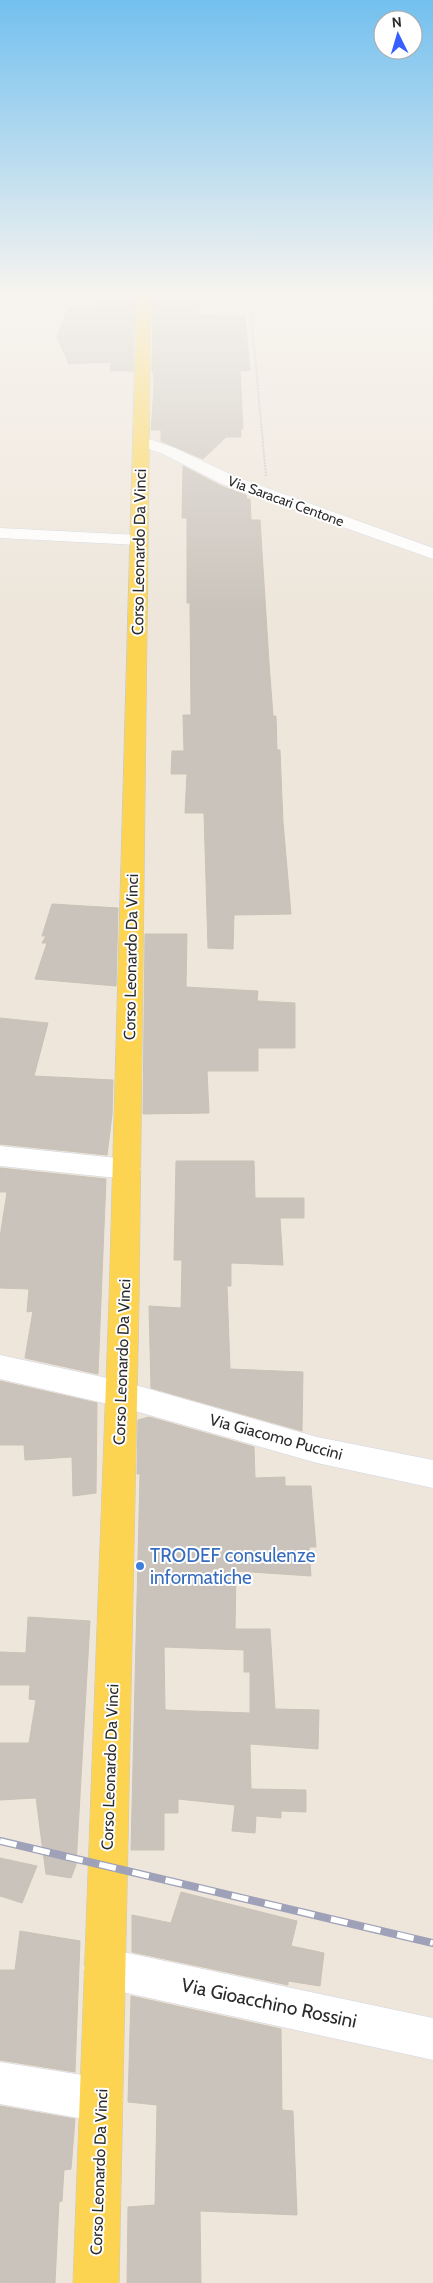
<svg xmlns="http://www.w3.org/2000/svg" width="433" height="2283" font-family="Cabin,sans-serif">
<rect width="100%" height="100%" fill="#eee6db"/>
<!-- building -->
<g fill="#c9c3bb" stroke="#cac2b5" fill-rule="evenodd">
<path d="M109,292H135L133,371H110L111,362L69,364L57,337L68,308H95V294Z"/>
<path d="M153,292H203L198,315L245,316L250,370L240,371L243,429H241V437H226L203,459L161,441V430H151L154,388V372H152Z"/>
<path d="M183,466L221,486L246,495L247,499H250L251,520H260L269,663L273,716H276L277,750H280L283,822L291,914L234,915L233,949L208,948L204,813H185L187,774H171L172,751H184L183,715H191L190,603H187V518H182Z"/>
<path d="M52,904L118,908L116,986L35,979L47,943H42L46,936H42Z"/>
<path d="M145,934H187L186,987L258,991L257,1001L295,1003V1048H258V1071H207L209,1113L143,1114Z"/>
<path d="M0,1018L48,1023L34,1076L113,1080L112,1115L107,1155L0,1144Z"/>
<path d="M176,1161H254L255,1198H304V1218H280L283,1265L231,1263V1286H227L230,1369L303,1372L302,1431L151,1388L149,1306L181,1308L182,1260H174Z"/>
<path d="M0,1168L106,1179L98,1374L25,1358L33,1311L27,1312L29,1289L0,1288V1237L7,1192H0Z"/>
<path d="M0,1381L97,1403L96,1493L73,1496L72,1457L25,1460L24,1445H0Z"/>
<path d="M149,1417L254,1447L255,1478L285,1477V1486H311L316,1547H309L311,1576L236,1571L235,1629H270L275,1709L319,1710L318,1749L250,1744L251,1789L306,1790V1812L281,1811V1818L256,1816L255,1833L232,1831L235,1805L178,1799V1813H164V1850H131L140,1474H137L138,1420ZM164,1647L244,1650V1672H250V1713L165,1710Z"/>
<path d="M28,1617L90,1621L76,1865L71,1878L46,1874L36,1798L0,1800V1743H29L36,1700L29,1699L30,1685H0V1652L26,1653Z"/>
<path d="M0,1858L37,1866L22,1903L0,1896Z"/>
<path d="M181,1892L297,1921L291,1946L324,1953L320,1986L288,1981V1985L132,1952V1915L171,1923Z"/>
<path d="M20,1931L80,1941L75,2072L0,2060V1970H15Z"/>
<path d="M131,1996L281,2029L282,2110L293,2111L297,2215L200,2211L201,2283H127L128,2207L155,2205L157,2105L128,2102Z"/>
<path d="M0,2106L75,2119L71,2169L64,2170L62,2201L59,2202L55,2283H0Z"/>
</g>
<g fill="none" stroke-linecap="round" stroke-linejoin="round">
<defs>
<g id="minor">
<path d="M141,436L175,448L234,476L433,548V559L222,484L163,454L135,444L133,441Z"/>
<path d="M0,528L139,535L145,536L148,540L145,544L139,545L0,538Z"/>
<path d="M0,1146L127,1159L137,1162L141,1169L137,1176L127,1179L0,1166Z"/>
<path d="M0,1355L121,1381L317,1437L433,1460V1488L317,1463L121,1407L0,1379Z"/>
<path d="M104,1948L433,2018V2060L104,1988L90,1982L84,1968L90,1954Z"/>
<path d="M0,2062L101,2078L116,2085L123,2100L116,2115L101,2122L0,2104Z"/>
</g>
<path id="major" d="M137,292H151L139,1301L119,2283H73L109,1301Z"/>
</defs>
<!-- minor casing -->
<use href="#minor" stroke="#d1d5e5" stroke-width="1"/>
<!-- major casing -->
<use href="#major" stroke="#c8c8c8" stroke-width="1"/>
<!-- path -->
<path stroke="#c8c8c8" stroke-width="2" stroke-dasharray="2 1" stroke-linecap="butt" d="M249,292L266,476"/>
<!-- minor -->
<use href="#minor" fill="#fff" fill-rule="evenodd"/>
<!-- major -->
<use href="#major" fill="#fdd451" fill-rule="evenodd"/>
<defs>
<path id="rail" d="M0,1841L433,1943"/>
</defs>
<!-- rail casing -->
<use href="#rail" stroke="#9ea1b7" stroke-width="8"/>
<!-- rail -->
<use href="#rail" stroke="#fff" stroke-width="5.5" stroke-dasharray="17" stroke-linecap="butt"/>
</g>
<!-- sky -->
<linearGradient id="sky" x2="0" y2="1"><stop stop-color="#73c0ef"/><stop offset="0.48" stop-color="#f7f4ef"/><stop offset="1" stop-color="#f7f4ef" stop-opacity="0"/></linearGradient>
<rect width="433" height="612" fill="url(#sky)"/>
<!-- markers -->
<circle fill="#3f7fe0" stroke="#fff" stroke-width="2" cx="140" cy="1566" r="5"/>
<g text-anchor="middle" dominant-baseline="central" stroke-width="4" stroke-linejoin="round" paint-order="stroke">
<!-- far-street labels -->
<g font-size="14" fill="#2b2b2b" stroke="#fff">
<text transform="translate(286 501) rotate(20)">Via Saracari Centone</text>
</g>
<!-- street labels -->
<g font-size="16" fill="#2b2b2b" stroke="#fff">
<text transform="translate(139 552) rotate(-89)">Corso Leonardo Da Vinci</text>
<text transform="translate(131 957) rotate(-89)">Corso Leonardo Da Vinci</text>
<text transform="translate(122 1362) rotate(-88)">Corso Leonardo Da Vinci</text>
<text transform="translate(276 1437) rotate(15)">Via Giacomo Puccini</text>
<text transform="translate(110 1767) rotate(-88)">Corso Leonardo Da Vinci</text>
<text transform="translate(99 2172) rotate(-88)">Corso Leonardo Da Vinci</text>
</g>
<!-- near-shop labels -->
<g font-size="19" fill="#366cbe" stroke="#fff" text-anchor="start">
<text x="150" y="1555">TRODEF consulenze<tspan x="150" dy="22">informatiche</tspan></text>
</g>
<!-- near-street labels -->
<g font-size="19" fill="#2b2b2b" stroke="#fff">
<text transform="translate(269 2003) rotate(12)">Via Gioacchino Rossini</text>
</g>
</g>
<!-- north arrow -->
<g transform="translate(398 35) rotate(355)"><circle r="24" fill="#ffffff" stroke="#aaaaaa"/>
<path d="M0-4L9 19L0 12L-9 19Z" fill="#375eff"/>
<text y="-8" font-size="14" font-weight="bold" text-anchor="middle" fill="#2b2b2b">N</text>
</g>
</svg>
